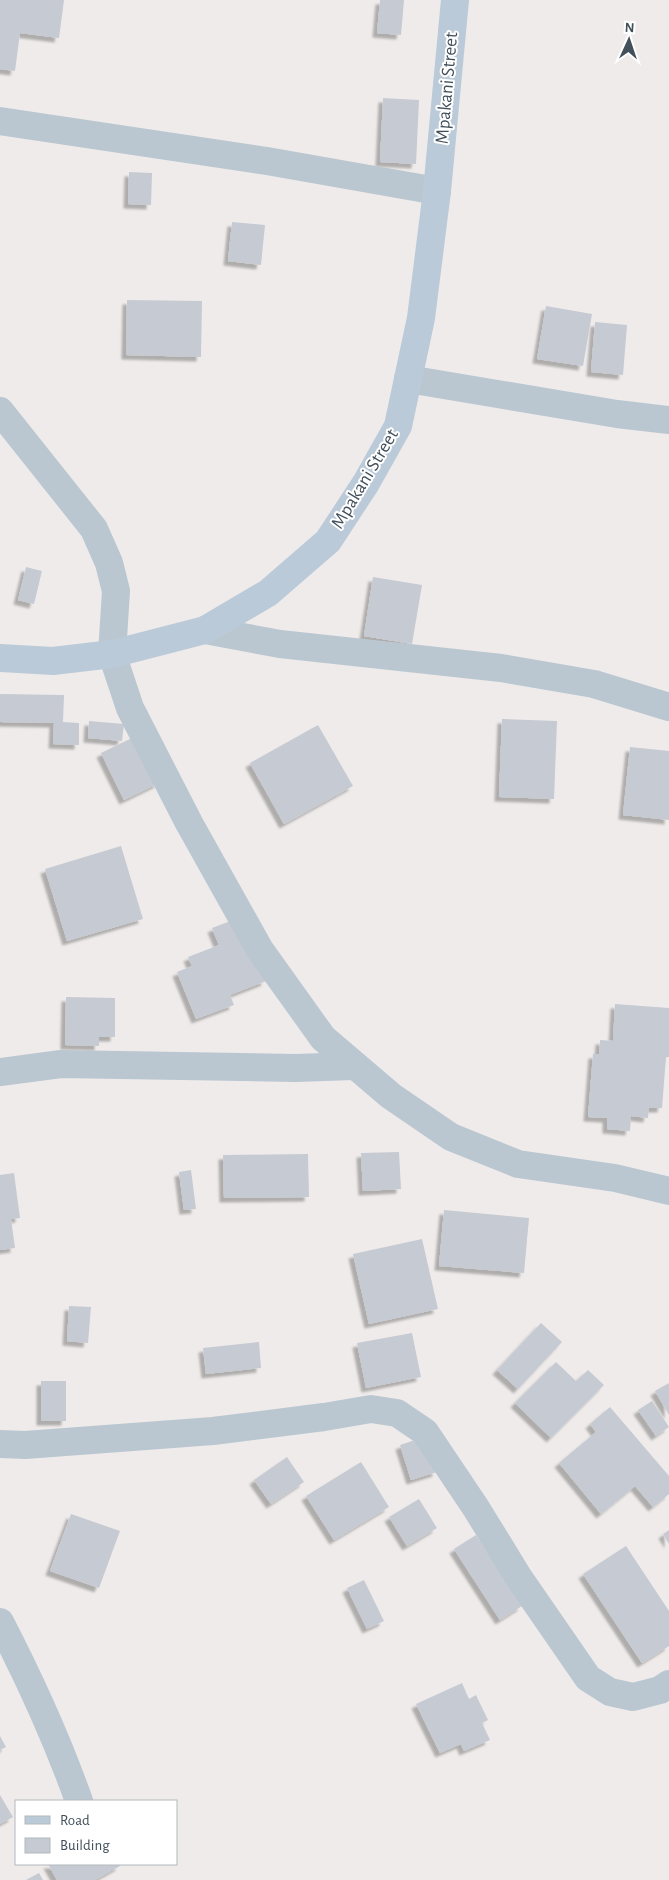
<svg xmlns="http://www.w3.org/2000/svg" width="669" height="1880" font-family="'Alegreya Sans',sans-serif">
<defs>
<filter id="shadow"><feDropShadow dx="-4.5" dy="4.5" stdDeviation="1" flood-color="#0004"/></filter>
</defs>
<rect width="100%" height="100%" fill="#efebeb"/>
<!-- building -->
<g fill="#c6cad2" filter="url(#shadow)">
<path d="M0,0H64L59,38L20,33L15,71L0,69Z"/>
<path d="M380,0H404L401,35L377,33Z"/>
<path d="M383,98L419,100L416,164L380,162Z"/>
<path d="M129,172L152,173L151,205L128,204Z"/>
<path d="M232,222L265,225L261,265L228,261Z"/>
<path d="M127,300L202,301L201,357L126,355Z"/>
<path d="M546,306L592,314L583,366L537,359Z"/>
<path d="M595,322L627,325L623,375L591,372Z"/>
<path d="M26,567L42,571L34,604L18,600Z"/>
<path d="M373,577L422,585L412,644L364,636Z"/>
<path d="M0,694L64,695L63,722L79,723V745L53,744L54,723L0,722Z"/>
<path d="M502,719L557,721L554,799L499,797Z"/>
<path d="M89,721L124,724L122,741L88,738Z"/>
<path d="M318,725L353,786L284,824L250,763Z"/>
<path d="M136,736L159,783L124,800L101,753Z"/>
<path d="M630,747L669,751V820L623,815Z"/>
<path d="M121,846L143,919L67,941L45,869Z"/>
<path d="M241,917L266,981L230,995L234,1005L196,1019L177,972L192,966L188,957L219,945L212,928Z"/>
<path d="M66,997L115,998V1037H99V1046L65,1045Z"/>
<path d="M615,1004L669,1008V1057H666L662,1108H649L648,1118L631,1116L630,1131L607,1129V1118L588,1117L593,1054H599L600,1040L613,1041Z"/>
<path d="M399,1152L401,1189L363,1191L361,1153Z"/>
<path d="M308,1154L309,1197L224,1198L223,1155Z"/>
<path d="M191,1170L196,1209L184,1210L179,1172Z"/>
<path d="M14,1173L20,1218L11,1219L15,1248L0,1250V1175Z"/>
<path d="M444,1210L529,1218L524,1273L439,1266Z"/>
<path d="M422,1239L438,1309L369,1324L353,1254Z"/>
<path d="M69,1306L91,1307L88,1343L67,1341Z"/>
<path d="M541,1323L562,1342L518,1389L497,1370Z"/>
<path d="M412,1333L421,1377L366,1388L357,1343Z"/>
<path d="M259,1342L261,1368L206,1374L203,1348Z"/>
<path d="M556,1362L576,1381L588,1370L604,1385L551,1438L515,1403Z"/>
<rect x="41" y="1381" width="25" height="40"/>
<path d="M669,1383V1415L655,1391Z"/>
<path d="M652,1401L669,1427L656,1436L638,1410Z"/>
<path d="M610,1407L669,1476V1494L653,1507L635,1486L601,1514L559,1463L596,1432L590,1424Z"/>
<path d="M427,1436L437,1472L411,1480L400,1445Z"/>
<path d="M287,1457L304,1482L271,1504L254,1480Z"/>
<path d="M361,1462L389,1507L334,1540L306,1496Z"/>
<path d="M419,1499L437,1528L407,1546L389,1517Z"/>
<path d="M71,1514L120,1531L99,1588L50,1571Z"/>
<path d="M669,1530V1544L663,1534Z"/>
<path d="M476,1535L522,1606L500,1620L454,1549Z"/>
<path d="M626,1546L669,1611V1646L642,1663L583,1574Z"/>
<path d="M364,1580L384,1621L367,1629L347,1588Z"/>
<path d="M462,1683L469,1699L476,1695L488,1720L482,1723L490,1740L464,1751L461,1744L440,1753L416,1704Z"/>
<path d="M0,1736L6,1747L0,1750Z"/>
<path d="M0,1795L13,1817L0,1824Z"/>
<path d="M48,1864H119L120,1866L95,1880H57Z"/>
<path d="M39,1873L43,1880H26Z"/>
</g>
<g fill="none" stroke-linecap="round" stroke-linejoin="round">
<!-- street -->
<g stroke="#bac7d0" stroke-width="28">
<path d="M0,121L267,161L437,191"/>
<path d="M408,379L617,414L669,420"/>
<path d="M0,411L94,529L109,563L116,591L112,654L130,708L189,823L260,950L323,1038L391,1096L451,1137L518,1164L615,1178L669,1191"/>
<path d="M205,630L280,644L501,668L594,684L669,707"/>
<path d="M0,1072L61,1064L296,1068L353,1066"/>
<path d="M0,1444L25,1445L213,1431L324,1417L371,1409L397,1413L425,1432L476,1508L519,1578L588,1678L610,1692L633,1697L660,1690L669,1684"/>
<path d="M0,1622C30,1680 57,1739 79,1801"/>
</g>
<!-- secondary -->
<path stroke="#bbcad8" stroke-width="28" d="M0,658L53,661L112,654L205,630L268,593L328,541L366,483L398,426L421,318L437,191L455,0"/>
</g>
<g text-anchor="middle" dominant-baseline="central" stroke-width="4" stroke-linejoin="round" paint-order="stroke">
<!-- street labels -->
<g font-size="19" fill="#42505b" stroke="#fff">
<text transform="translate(447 88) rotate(-85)">Mpakani Street</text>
<text transform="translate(365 479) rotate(-59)">Mpakani Street</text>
</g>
</g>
<!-- legend -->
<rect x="15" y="1800" width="162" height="65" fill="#ffffff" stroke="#b3b9bd"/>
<rect x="25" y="1816" width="25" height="8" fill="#bbcad8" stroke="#b3b9bd"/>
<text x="60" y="1825" font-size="15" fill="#42505b">Road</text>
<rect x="25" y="1838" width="25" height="15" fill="#c6cad2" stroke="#b3b9bd"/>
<text x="60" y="1850" font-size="15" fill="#42505b">Building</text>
<!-- north arrow -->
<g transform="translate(629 40) rotate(3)" stroke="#ffffff" stroke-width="4" paint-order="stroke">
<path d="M0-4L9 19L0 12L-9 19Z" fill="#42505b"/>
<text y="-8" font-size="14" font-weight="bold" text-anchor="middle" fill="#42505b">N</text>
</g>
</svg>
